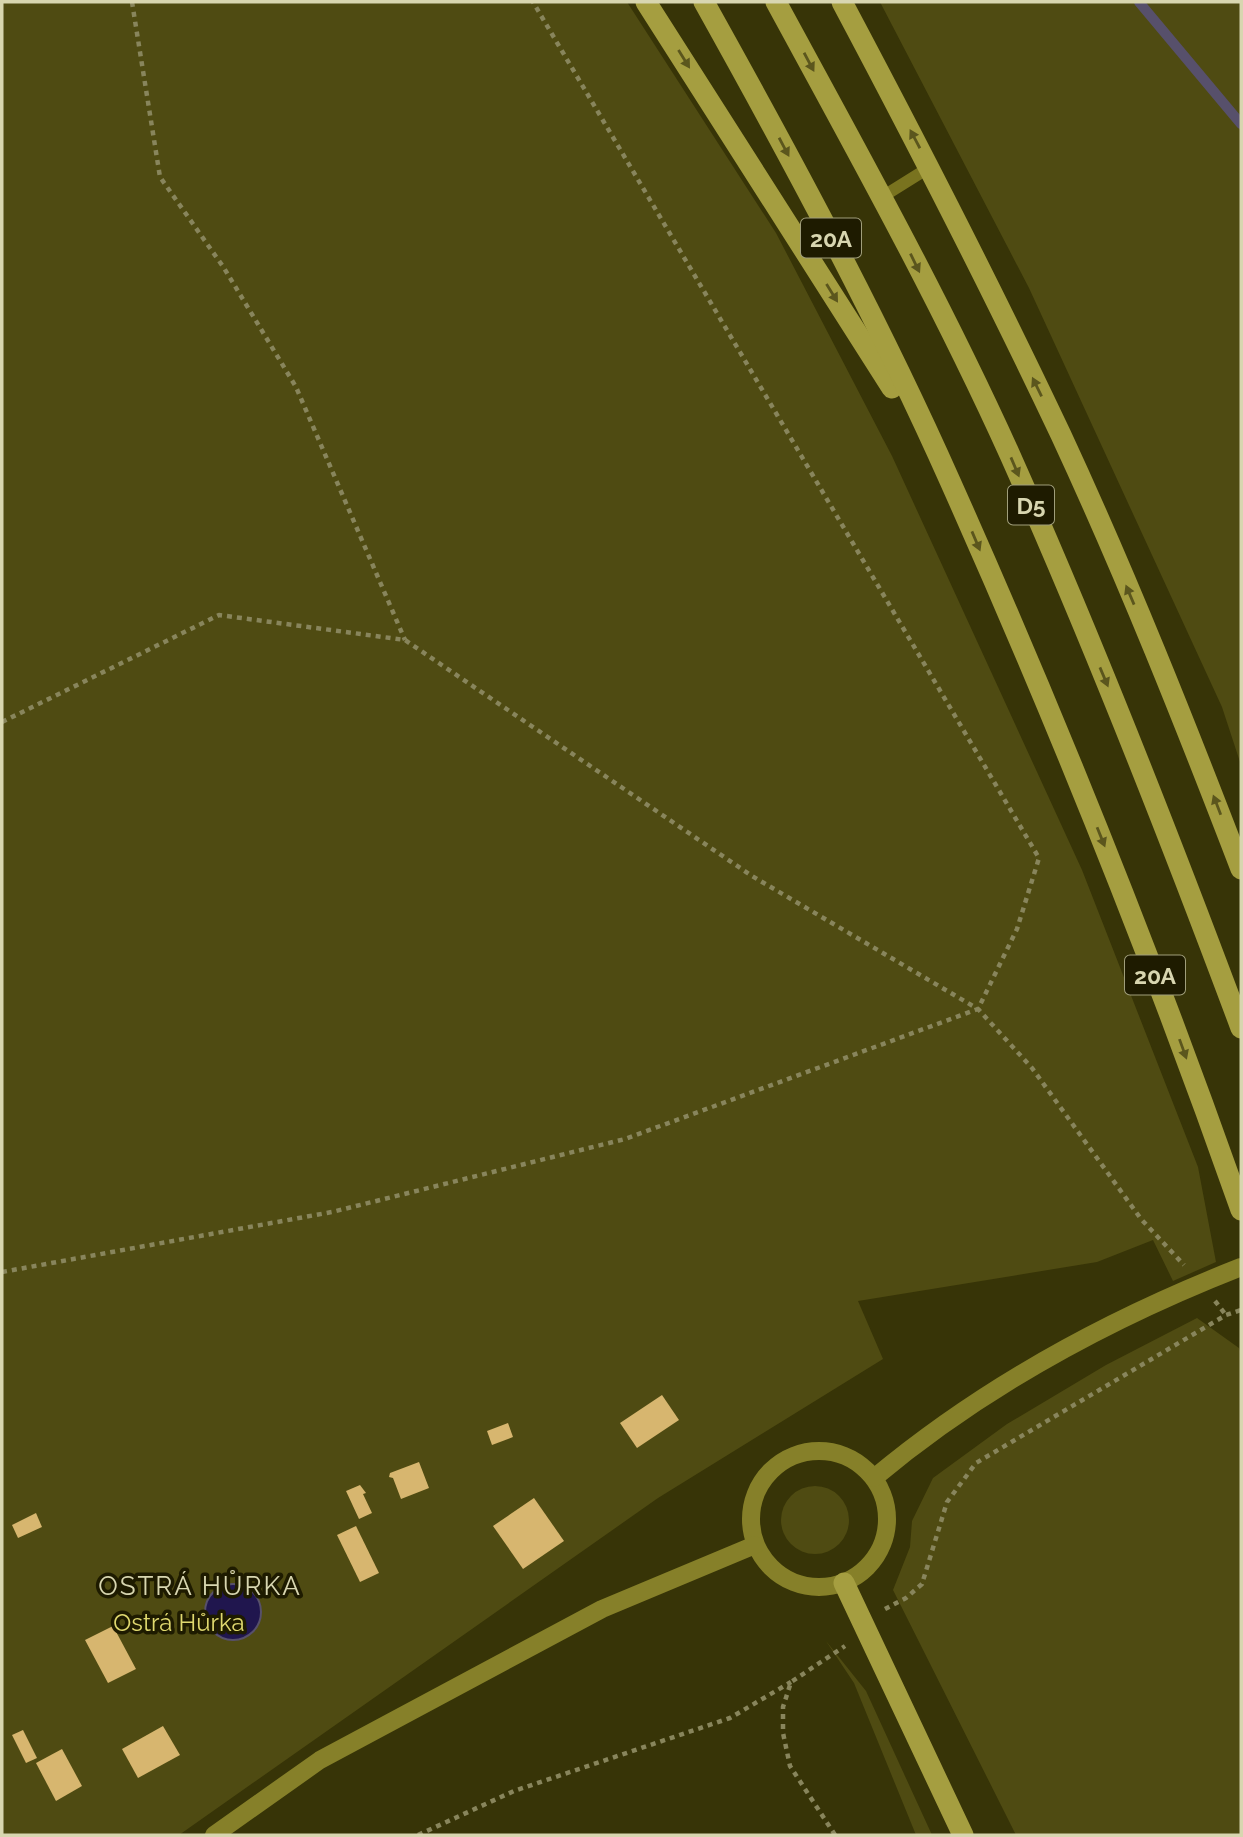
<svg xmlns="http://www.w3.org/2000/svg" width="1243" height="1837" font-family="Raleway,sans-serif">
<rect width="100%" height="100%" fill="#373407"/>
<!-- green -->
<g fill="#4f4b12">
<path d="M2,2H627L776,233L892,456L1082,870L1198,1167L1216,1262L1173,1281L1153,1240L1097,1262L858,1301L883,1359L658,1498L179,1835H2Z"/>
<path d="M880,2H1241V765L1222,707L1029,288Z"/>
<path d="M1197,1318L1239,1348L1241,1354V1835H1016L893,1590L910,1547L912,1521L933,1478L1007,1424L1106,1365Z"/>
<circle cx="815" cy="1520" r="34"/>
<path d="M826,1641L866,1691L932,1835H916L854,1683Z"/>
</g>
<!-- water -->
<circle fill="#20164e" stroke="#57506b" stroke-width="2" cx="233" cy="1612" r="28"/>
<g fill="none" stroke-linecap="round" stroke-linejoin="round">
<!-- stream -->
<path stroke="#57506b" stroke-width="10" d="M1139,2L1241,124"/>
</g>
<!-- building -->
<g fill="#d7b66f">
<path d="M662,1395L679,1420L637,1448L620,1423Z"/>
<path d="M508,1423L513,1437L492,1445L487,1431Z"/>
<path d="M419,1462L429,1488L401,1499L393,1478L389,1477L390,1473Z"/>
<path d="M360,1485L366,1493L363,1494L372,1513L359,1519L346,1491Z"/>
<path d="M534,1498L564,1541L523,1569L493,1526Z"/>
<path d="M36,1513L42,1527L18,1538L12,1525Z"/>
<path d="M356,1526L379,1573L360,1582L337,1535Z"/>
<path d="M113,1626L136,1669L108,1683L85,1640Z"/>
<path d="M163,1726L180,1755L138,1778L122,1749Z"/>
<path d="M23,1730L37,1758L26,1763L12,1735Z"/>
<path d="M62,1749L82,1786L56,1801L36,1763Z"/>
</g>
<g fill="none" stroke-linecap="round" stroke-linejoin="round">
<!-- path -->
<g stroke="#88855c" stroke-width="4.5" stroke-dasharray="5 5" stroke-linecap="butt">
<path d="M132,2L160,177L224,268L296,387L405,640"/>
<path d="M2,722L219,615L405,640L752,876L978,1009L1032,1068L1141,1219L1184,1265"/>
<path d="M2,1272L332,1212L625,1139L978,1009L1017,929L1039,858L533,2"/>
<path d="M1215,1301L1226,1315"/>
<path d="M885,1609L906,1598L922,1584L947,1502L976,1463L1226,1315L1241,1310"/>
<path d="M418,1835L514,1791L730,1718L791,1682"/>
<path d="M835,1835L790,1766L783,1733V1707L791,1682L845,1646"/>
</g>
<!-- lane -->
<path stroke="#79731f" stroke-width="12" d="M882,197L930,167"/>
<!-- secondary -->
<g stroke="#868029" stroke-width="18">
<circle cx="819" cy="1519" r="68"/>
<path d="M874,1478C984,1386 1108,1319 1241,1267"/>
<path d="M214,1835L320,1760L602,1609L755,1545"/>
</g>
<!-- highway -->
<g stroke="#a59e40" stroke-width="21">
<path d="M646,2L892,388"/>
<path d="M704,2C791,158 877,317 950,481C1057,720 1154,963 1241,1210"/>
<path d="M776,2C857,151 940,300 1010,455C1094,643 1169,835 1241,1028"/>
<path d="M842,2C918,145 992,289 1061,435C1127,577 1185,723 1241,869"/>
<path d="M844,1583L963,1835"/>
</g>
</g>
<!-- one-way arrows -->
<defs><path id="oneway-solid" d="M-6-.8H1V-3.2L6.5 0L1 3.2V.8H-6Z" transform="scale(1.75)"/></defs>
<g fill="#5b561d">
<use href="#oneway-solid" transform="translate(684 59) rotate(58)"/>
<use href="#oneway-solid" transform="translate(809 62) rotate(62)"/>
<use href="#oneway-solid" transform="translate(915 139) rotate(-118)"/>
<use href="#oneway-solid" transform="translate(784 147) rotate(62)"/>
<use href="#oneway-solid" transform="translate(915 263) rotate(64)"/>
<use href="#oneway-solid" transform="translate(832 293) rotate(58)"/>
<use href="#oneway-solid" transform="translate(1037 387) rotate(-116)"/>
<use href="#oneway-solid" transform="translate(1015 467) rotate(67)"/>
<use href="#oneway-solid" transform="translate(976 541) rotate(67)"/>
<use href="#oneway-solid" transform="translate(1130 595) rotate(-113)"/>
<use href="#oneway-solid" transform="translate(1104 677) rotate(67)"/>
<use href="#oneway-solid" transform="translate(1217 805) rotate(-111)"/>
<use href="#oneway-solid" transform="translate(1101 837) rotate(68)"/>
<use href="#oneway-solid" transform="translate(1183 1049) rotate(70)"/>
</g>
<g text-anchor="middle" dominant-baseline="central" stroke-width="7" stroke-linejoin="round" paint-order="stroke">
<!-- shield labels -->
<g fill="#1e1b00" stroke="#a09e7b" stroke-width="2">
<rect x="801" y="218.5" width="60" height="39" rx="5"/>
<rect x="1008" y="485.5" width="46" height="39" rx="5"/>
<rect x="1125" y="955.5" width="60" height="39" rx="5"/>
</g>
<g font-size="23" font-weight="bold" fill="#d8d6b0">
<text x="831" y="238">20A</text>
<text x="1031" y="505">D5</text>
<text x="1155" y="975">20A</text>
</g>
<!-- park labels -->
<g font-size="24" fill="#e0d96f" stroke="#1e1b00">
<text x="179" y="1622">Ostrá Hůrka</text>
</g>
<!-- neighbourhood labels -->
<g font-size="26" letter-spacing="2" fill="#d8d6b0" stroke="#1e1b00">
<text x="200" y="1586">OSTRÁ HŮRKA</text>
</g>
</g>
<!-- border -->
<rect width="1243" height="1837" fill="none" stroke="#d8d6b0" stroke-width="7"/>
</svg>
